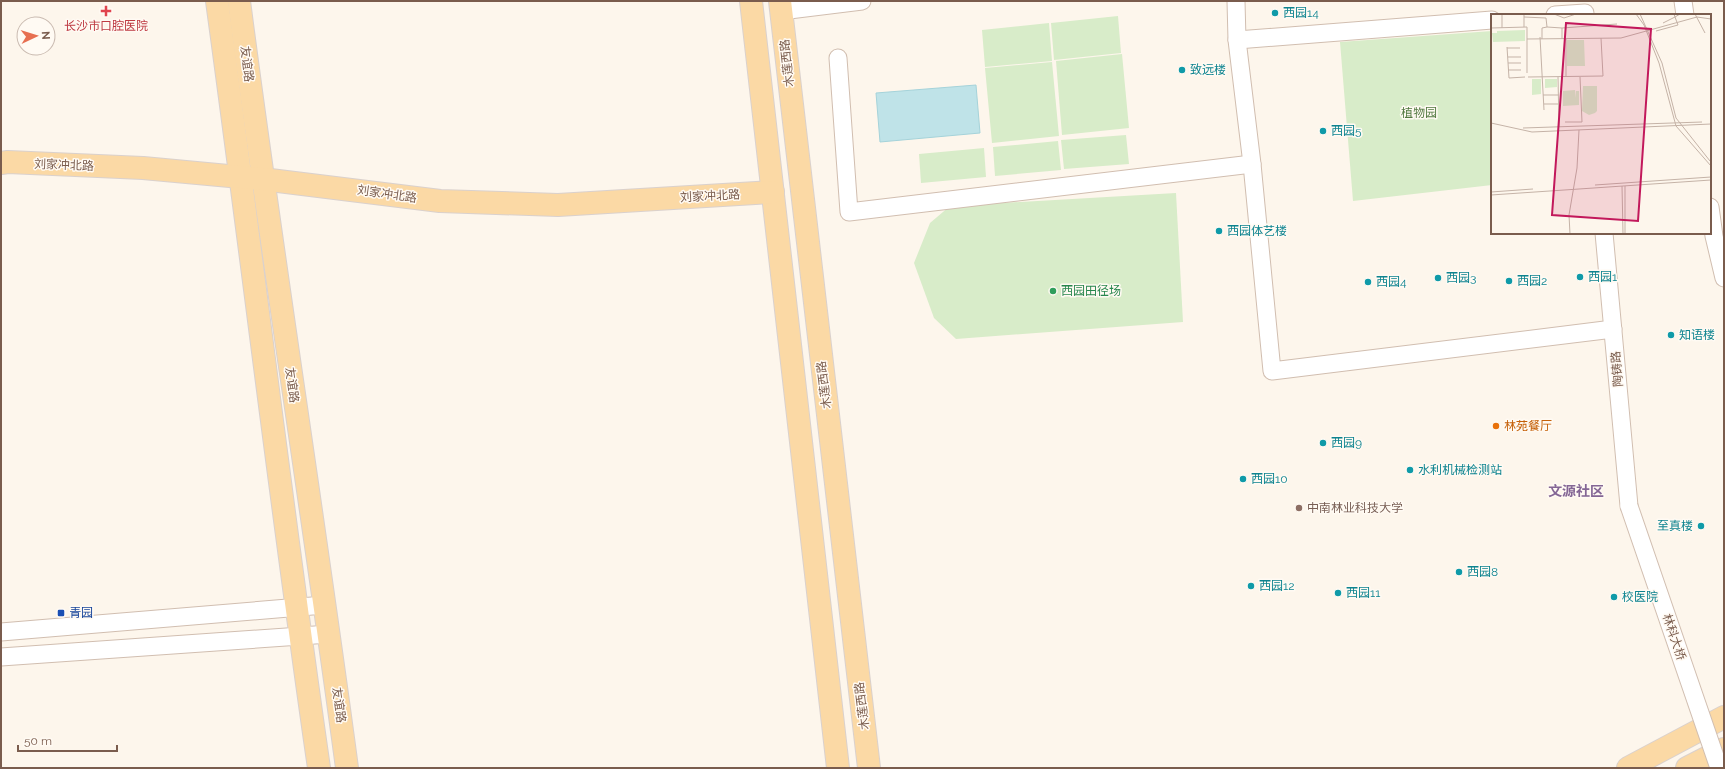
<svg xmlns="http://www.w3.org/2000/svg" width="1725" height="769" font-family="Raleway,'Noto Sans SC',sans-serif">
<rect width="100%" height="100%" fill="#fdf6ec"/>
<!-- green -->
<g fill="#d8ecc9">
<path d="M1118,16L1121,53L1054,60L1051,23Z"/>
<path d="M1049,23L1052,61L985,67L982,30Z"/>
<path d="M1492,31V185L1353,201L1340,42Z"/>
<path d="M1122,54L1129,128L1062,135L1056,61Z"/>
<path d="M1052,62L1059,136L992,143L985,68Z"/>
<path d="M1126,135L1129,164L1064,169L1061,140Z"/>
<path d="M1058,141L1061,170L995,176L993,147Z"/>
<path d="M984,148L986,177L921,183L919,154Z"/>
<path d="M1176,193L1183,322L956,339L934,318L914,263L930,223L950,206Z"/>
</g>
<!-- water -->
<path fill="#bfe3e8" stroke="#a5d3da" d="M976,85L980,133L880,142L876,93Z"/>
<g fill="none" stroke-linecap="round" stroke-linejoin="round">
<defs>
<g id="minor">
<path d="M1236,1L1237,40L1252,164L1272,371L1613,329"/>
<path d="M1683,1L1685,15"/>
<path d="M781,11L862,1"/>
<path d="M1555,15L1585,13"/>
<path d="M1237,40L1492,20"/>
<path d="M838,58L849,212L1252,164"/>
<path d="M1710,207L1714,236L1724,278"/>
<path d="M1604,233L1629,506"/>
<path d="M1,632L324,605"/>
<path d="M1,657L329,634"/>
</g>
<g id="major">
<path d="M217,1C252,256 282,513 319,768"/>
<path d="M239,1C272,257 313,512 347,768"/>
<path d="M751,1L838,768"/>
<path d="M780,1L869,768"/>
<path d="M1,163L8,162L143,168L262,179L440,201L558,205L773,192"/>
<path d="M1628,768L1724,717"/>
<path d="M1687,768L1724,749"/>
</g>
</defs>
<!-- minor casing -->
<use href="#minor" stroke="#d1beb0" stroke-width="19"/>
<!-- major casing -->
<use href="#major" stroke="#dad1cd" stroke-width="24"/>
<!-- minor -->
<use href="#minor" stroke="#fff" stroke-width="17"/>
<!-- major -->
<use href="#major" stroke="#fbd9a5" stroke-width="22"/>
<defs>
<path id="minor-bridge" d="M1629,506L1719,768"/>
</defs>
<!-- minor-bridge casing -->
<use href="#minor-bridge" stroke="#d1beb0" stroke-width="19" stroke-linecap="butt"/>
<!-- minor-bridge -->
<use href="#minor-bridge" stroke="#fff" stroke-width="17"/>
</g>
<!-- markers -->
<path fill="#e0444e" stroke="#fffaf3" stroke-width="1.5" d="M104 5h4v4h4v4h-4v4h-4v-4h-4v-4h4z"/>
<g fill="#0f9aa8" stroke="#fffaf3" stroke-width="1.5">
<circle cx="1275" cy="13" r="4"/>
<circle cx="1182" cy="70" r="4"/>
<circle cx="1323" cy="131" r="4"/>
<circle cx="1219" cy="231" r="4"/>
<circle cx="1580" cy="277" r="4"/>
<circle cx="1438" cy="278" r="4"/>
<circle cx="1509" cy="281" r="4"/>
<circle cx="1368" cy="282" r="4"/>
<circle cx="1671" cy="335" r="4"/>
<circle cx="1323" cy="443" r="4"/>
<circle cx="1410" cy="470" r="4"/>
<circle cx="1243" cy="479" r="4"/>
<circle cx="1701" cy="526" r="4"/>
<circle cx="1459" cy="572" r="4"/>
<circle cx="1251" cy="586" r="4"/>
<circle cx="1338" cy="593" r="4"/>
<circle cx="1614" cy="597" r="4"/>
</g>
<circle fill="#2e9e5b" stroke="#fffaf3" stroke-width="1.5" cx="1053" cy="291" r="4"/>
<circle fill="#e8710a" stroke="#fffaf3" stroke-width="1.5" cx="1496" cy="426" r="4"/>
<circle fill="#8d6e63" stroke="#fffaf3" stroke-width="1.5" cx="1299" cy="508" r="4"/>
<rect fill="#1a4fb4" stroke="#fffaf3" stroke-width="1.5" x="57" y="609" width="8" height="8" rx="2"/>
<g text-anchor="middle" dominant-baseline="central" stroke-width="3" stroke-linejoin="round" paint-order="stroke">
<!-- culture labels -->
<g font-size="12" fill="#0d838f" stroke="#fffaf3" text-anchor="start">
<text x="1283" y="13">西园14</text>
<text x="1190" y="70">致远楼</text>
<text x="1331" y="131">西园5</text>
<text x="1227" y="231">西园体艺楼</text>
<text x="1588" y="277">西园1</text>
<text x="1446" y="278">西园3</text>
<text x="1517" y="281">西园2</text>
<text x="1376" y="282">西园4</text>
<text x="1679" y="335">知语楼</text>
<text x="1331" y="443">西园9</text>
<text x="1418" y="470">水利机械检测站</text>
<text x="1251" y="479">西园10</text>
<text x="1693" y="526" text-anchor="end">至真楼</text>
<text x="1467" y="572">西园8</text>
<text x="1259" y="586">西园12</text>
<text x="1346" y="593">西园11</text>
<text x="1622" y="597">校医院</text>
</g>
<!-- health labels -->
<g font-size="12" fill="#be3a42" stroke="#fffaf3">
<text x="106" y="26">长沙市口腔医院</text>
</g>
<!-- street labels -->
<g font-size="12" fill="#7a5c4d" stroke="#fffaf3">
<text transform="translate(787 63) rotate(-96)">木莲西路</text>
<text transform="translate(247 64) rotate(83)">友谊路</text>
<text transform="translate(64 165) rotate(2)">刘家冲北路</text>
<text transform="translate(387 194) rotate(8)">刘家冲北路</text>
<text transform="translate(710 196) rotate(-3)">刘家冲北路</text>
<text transform="translate(1617 369) rotate(-95)">陶铸路</text>
<text transform="translate(292 385) rotate(82)">友谊路</text>
<text transform="translate(824 385) rotate(-97)">木莲西路</text>
<text transform="translate(1674 637) rotate(71)">林科大桥</text>
<text transform="translate(339 705) rotate(82)">友谊路</text>
<text transform="translate(862 706) rotate(-97)">木莲西路</text>
</g>
<!-- park labels -->
<g font-size="12" fill="#537a41" stroke="#fffaf3">
<text x="1419" y="113">植物园</text>
</g>
<!-- leisure labels -->
<g font-size="12" fill="#27864d" stroke="#fffaf3" text-anchor="start">
<text x="1061" y="291">西园田径场</text>
</g>
<!-- food labels -->
<g font-size="12" fill="#c56008" stroke="#fffaf3" text-anchor="start">
<text x="1504" y="426">林苑餐厅</text>
</g>
<!-- education labels -->
<g font-size="12" fill="#785e54" stroke="#fffaf3" text-anchor="start">
<text x="1307" y="508">中南林业科技大学</text>
</g>
<!-- transit labels -->
<g font-size="12" fill="#164399" stroke="#fffaf3" text-anchor="start">
<text x="69" y="613">青园</text>
</g>
<!-- quarter labels -->
<g font-size="14" font-weight="bold" fill="#846695" stroke="#fffaf3">
<text x="1576" y="491">文源社区</text>
</g>
</g>
<!-- overview -->
<g transform="translate(1491 14)">
<rect width="220" height="220" fill="#fdf6ec"/>
<path d="M34,16V27L2,28L1,19H6V17ZM76,26H93L94,52H76ZM41,65H50V80L41,81ZM54,65H66V73L54,74ZM92,72H106V97L104,99L98,101L91,97ZM84,76L85,84V77H88V91L72,92V77Z" fill="#d8ecc9"/>
<path fill="none" stroke="#c5b3a7" stroke-width="1" d="M33,0V13M63,0L73,4L85,0M145,0L153,11L168,49L185,112L220,152M149,0L171,49L185,104L219,147M204,0L214,19M33,3L55,4L56,13L51,14V25M172,9L184,3L183,0M56,13L71,14V25M0,14L36,13V25L130,24L206,3L220,5M11,14V0M71,14L126,10M165,17L187,11L184,3L189,0M49,23L53,96M36,25V59M75,25V63M16,33L18,64L34,63M16,34H29M17,43H30M17,49H30M17,56H30M37,63L112,62L110,24M67,63L68,113M52,81H68M53,90H68M74,108H91L89,63M0,109L41,118L220,110M32,114L211,108M104,171L220,163M131,172L132,220M134,172V220M0,178L42,175M0,181L220,166M79,220L78,201L86,154L88,116"/>
<path fill="#c2185b" fill-opacity="0.15" stroke="#c2185b" stroke-width="2" d="M75,9L160,15L147,207L61,201Z"/>
<rect width="220" height="220" fill="none" stroke="#7a5c4d" stroke-width="2"/>
</g>
<!-- border -->
<rect width="1725" height="769" fill="none" stroke="#7a5c4d" stroke-width="4"/>
<!-- north arrow -->
<g transform="translate(36 36) rotate(86)"><circle r="19" fill="#fffaf3" stroke="#cabbb1"/>
<path d="M0-3L7 15L0 10L-7 15Z" fill="#e76f51"/>
<text y="-6" font-size="11" font-weight="bold" text-anchor="middle" fill="#7a5c4d">N</text>
</g>
<!-- scale -->
<path d="M18 745v6h99v-6" fill="none" stroke="#7a5c4d" stroke-width="2"/>
<text x="24" y="745" font-size="12" fill="#7a5c4d" stroke="#fffaf3" stroke-width="3" paint-order="stroke">50 m</text>
</svg>
